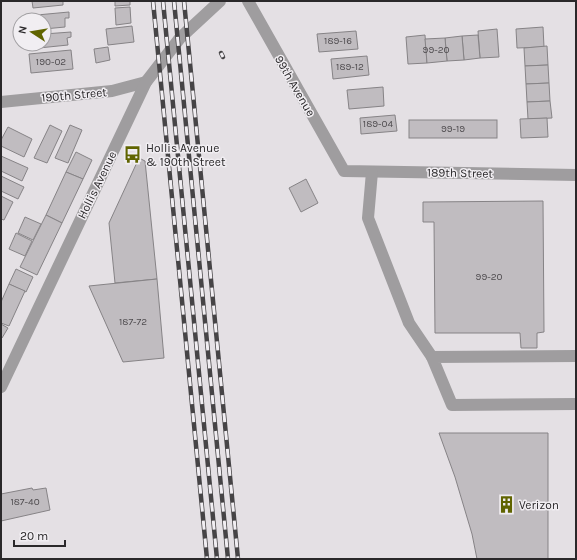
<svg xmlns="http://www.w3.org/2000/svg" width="577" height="560" font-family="Karla,sans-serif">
<rect width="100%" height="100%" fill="#e4e0e4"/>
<!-- building -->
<g fill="#c0bcc0" stroke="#868386">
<path d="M32,1H63V5L33,8Z"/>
<path d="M115,1H130V5L115,6Z"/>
<path d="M130,7L131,23L116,25L115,8Z"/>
<path d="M69,12V18H65V27L44,29V20H26V16Z"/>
<path d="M132,26L134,42L108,45L106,29Z"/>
<path d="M543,27L544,47L517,48L516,29Z"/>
<path d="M497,29L499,57L480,58L478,31Z"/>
<path d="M356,31L358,49L319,52L317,34Z"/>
<path d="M71,32V37L67,38L68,45L29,49V44H44V34Z"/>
<path d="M425,35L427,63L408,64L406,37Z"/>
<path d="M478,35L480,58L464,60L462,36Z"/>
<path d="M462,36L464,60L447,61L445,38Z"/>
<path d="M445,38L447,61L427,63L425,39Z"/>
<path d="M547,46L548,65L525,66L524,48Z"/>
<path d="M108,47L110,60L96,63L94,49Z"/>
<path d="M71,50L73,69L31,73L29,54Z"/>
<path d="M367,56L369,75L333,79L331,59Z"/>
<path d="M548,65L549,83L526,84L525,66Z"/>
<path d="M549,83L550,101L527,102L526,84Z"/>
<path d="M383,87L384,106L349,109L347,90Z"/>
<path d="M550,101L552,118L528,119L527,102Z"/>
<path d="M395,115L397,131L361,134L360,118Z"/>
<path d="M547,118L548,137L521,138L520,119Z"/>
<rect x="409" y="120" width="88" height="18"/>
<path d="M50,125L62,131L47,163L34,158Z"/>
<path d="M70,125L82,130L68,163L55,158Z"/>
<path d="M8,127L32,139L24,157L1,146V140Z"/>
<path d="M76,152L92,160L83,179L66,172Z"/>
<path d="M1,156L28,168L22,181L1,171Z"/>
<path d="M139,158L145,161L157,279L115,283L109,223Z"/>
<path d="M66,172L83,179L62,223L46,215Z"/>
<path d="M1,176L24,187L18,199L1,191Z"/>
<path d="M306,179L318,203L301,212L289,188Z"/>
<path d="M1,196L13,202L4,220L1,219Z"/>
<path d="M543,201L544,332L537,333V348H521L520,333H435L434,222H423V202Z"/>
<path d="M46,215L62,223L37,275L20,267Z"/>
<path d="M25,217L41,224L33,240L18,233Z"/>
<path d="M16,233L32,241L25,256L9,249Z"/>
<path d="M16,269L33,277L26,292L9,284Z"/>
<path d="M157,279L164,358L123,362L89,286Z"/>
<path d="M9,284L25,291L9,326L1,323V302Z"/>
<path d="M1,324L8,328L2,338H1Z"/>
<path d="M439,433H548V559H477L472,534L455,477Z"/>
<path d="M32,488L33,490L46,488L50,510L1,521V494Z"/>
</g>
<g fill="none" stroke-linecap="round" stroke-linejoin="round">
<!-- minor -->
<g stroke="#9f9d9f" stroke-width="12">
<path d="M248,1L344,171L576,175"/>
<path d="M1,102L112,91L146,82"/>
<path d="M372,172L368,218L409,323L432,357"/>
<path d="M576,356L432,357L452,405L576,404"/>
<path d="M1,387L146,82L180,38L220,1"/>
</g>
<defs>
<g id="rail">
<path d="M153,1L207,559"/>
<path d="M163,1L217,559"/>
<path d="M174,1L228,559"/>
<path d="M184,1L238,559"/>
<path d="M221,53L223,57"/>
</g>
</defs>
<!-- rail casing -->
<use href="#rail" stroke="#464446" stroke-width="4.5"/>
<!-- rail -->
<use href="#rail" stroke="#f1eef2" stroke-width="3" stroke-dasharray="9" stroke-linecap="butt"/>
</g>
<!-- icons -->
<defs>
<symbol id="bus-bare" viewBox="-9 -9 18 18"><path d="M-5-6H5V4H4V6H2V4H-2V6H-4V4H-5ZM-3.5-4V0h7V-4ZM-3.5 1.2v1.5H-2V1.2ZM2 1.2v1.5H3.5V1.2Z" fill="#606400" stroke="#f1eef2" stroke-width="2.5" paint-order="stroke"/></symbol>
<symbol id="building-bare" viewBox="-9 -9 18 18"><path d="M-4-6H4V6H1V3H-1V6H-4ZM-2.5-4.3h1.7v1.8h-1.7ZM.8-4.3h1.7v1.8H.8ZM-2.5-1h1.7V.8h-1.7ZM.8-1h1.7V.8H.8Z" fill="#606400" stroke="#f1eef2" stroke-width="2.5" paint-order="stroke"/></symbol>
</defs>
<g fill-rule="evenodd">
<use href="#bus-bare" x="120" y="142" width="25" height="25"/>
<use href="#building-bare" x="494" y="492" width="25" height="25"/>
</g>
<g text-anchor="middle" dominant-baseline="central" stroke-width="3" stroke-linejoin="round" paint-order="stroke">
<!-- number labels -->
<g font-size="10" fill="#504d50">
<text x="338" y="41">189-16</text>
<text x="436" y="50">99-20</text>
<text x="51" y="62">190-02</text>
<text x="350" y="67">189-12</text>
<text x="378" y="124">189-04</text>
<text x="453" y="129">99-19</text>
<text x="489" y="277">99-20</text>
<text x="133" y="322">187-72</text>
<text x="25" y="502">187-40</text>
</g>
<!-- street labels -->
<g font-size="12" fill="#2a282a" stroke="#f1eef2">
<text transform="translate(295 86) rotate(60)">99th Avenue</text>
<text transform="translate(74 95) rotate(-5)">190th Street</text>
<text transform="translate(460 173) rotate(1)">189th Street</text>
<text transform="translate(97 185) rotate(-64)">Hollis Avenue</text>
</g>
<!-- poi labels -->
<g font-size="12" fill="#2a282a" stroke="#f1eef2" text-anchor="start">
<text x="146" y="148">Hollis Avenue<tspan x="146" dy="14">&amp; 190th Street</tspan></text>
<text x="519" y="505">Verizon</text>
</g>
</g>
<!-- border -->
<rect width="577" height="560" fill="none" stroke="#2a282a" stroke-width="4"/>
<!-- north arrow -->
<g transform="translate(32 32) rotate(282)"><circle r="19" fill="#f1eef2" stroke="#a19fa2"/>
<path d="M0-3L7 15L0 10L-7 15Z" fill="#606400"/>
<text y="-6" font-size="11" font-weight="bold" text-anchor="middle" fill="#2a282a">N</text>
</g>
<!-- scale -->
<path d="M14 540v6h51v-6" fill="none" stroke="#2a282a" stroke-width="2"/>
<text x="20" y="540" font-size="12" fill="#2a282a" stroke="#f1eef2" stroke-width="3" paint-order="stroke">20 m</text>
</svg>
